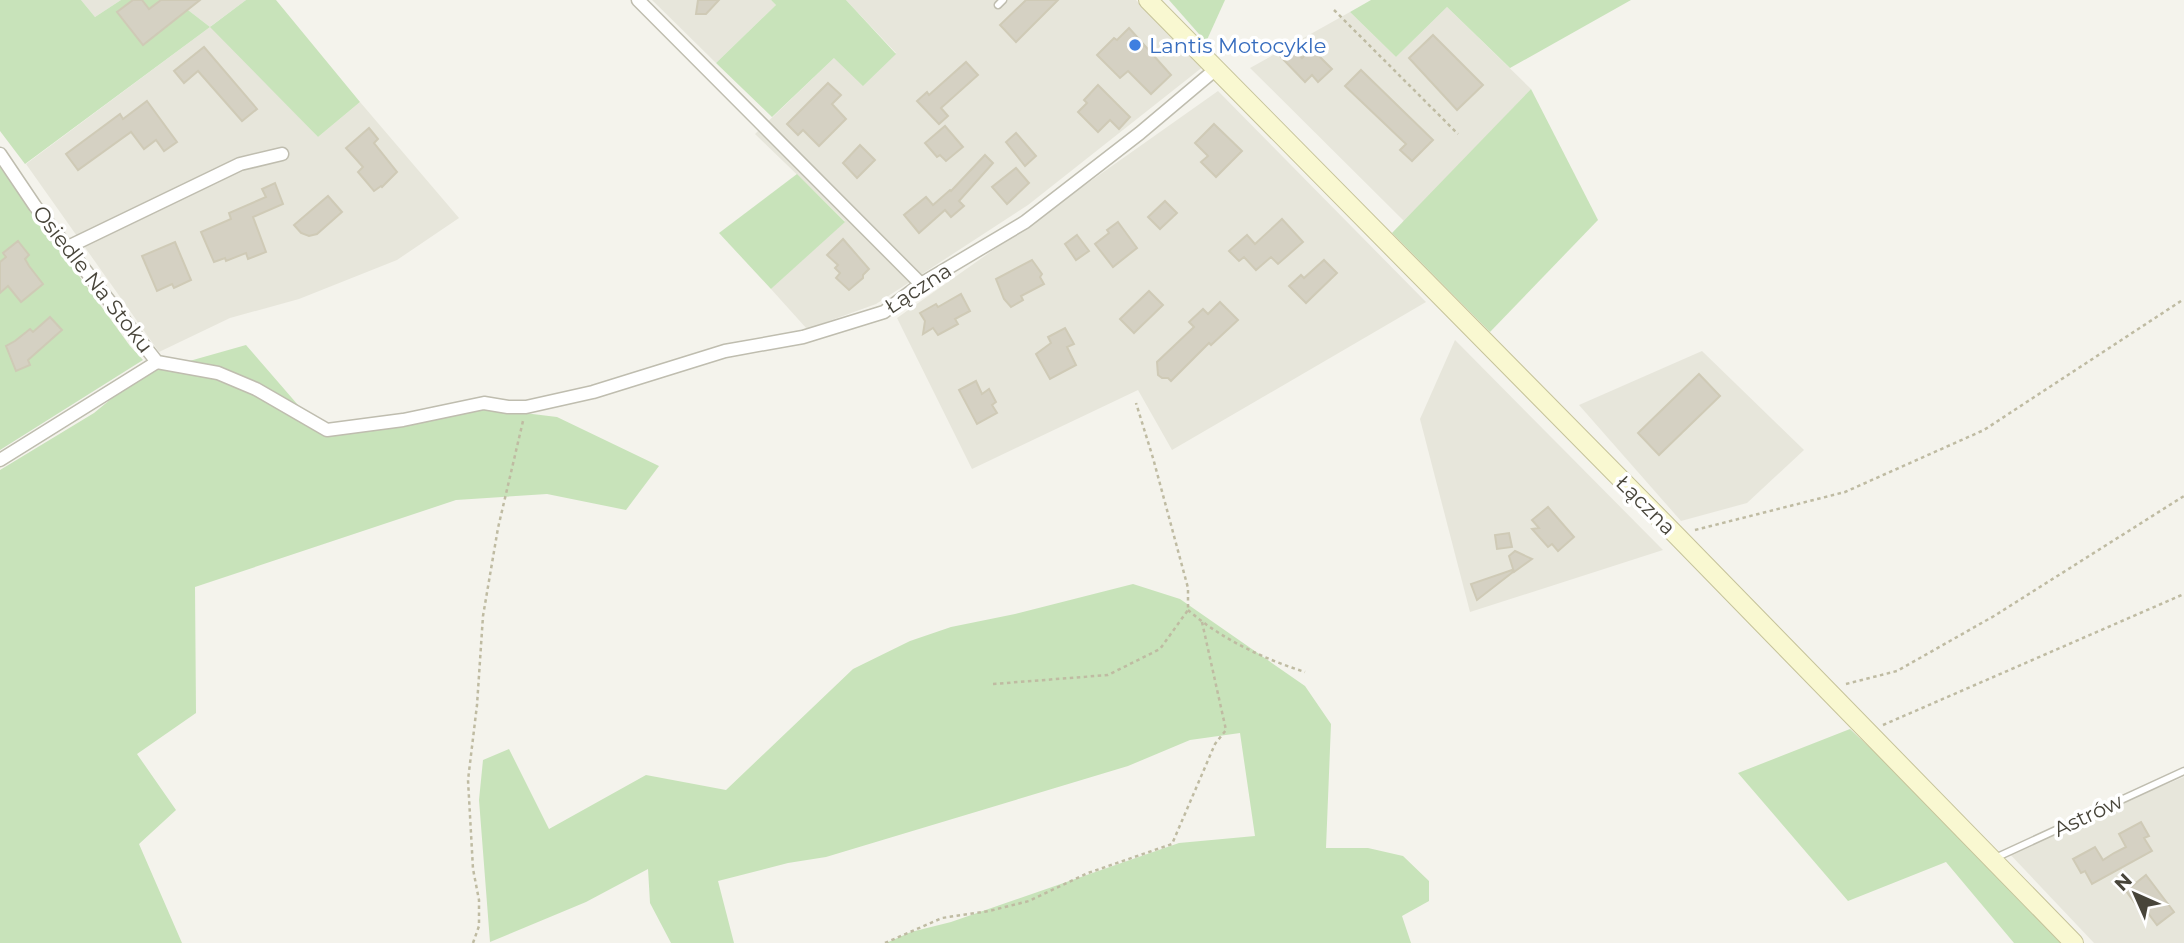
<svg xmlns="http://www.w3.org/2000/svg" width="2184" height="943" font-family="Montserrat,sans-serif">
<rect width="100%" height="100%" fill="#f4f3ec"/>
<!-- residential -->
<g fill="#e7e6db">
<path d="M81,0H121L95,17Z"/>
<path d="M175,0H246L211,26L318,137L360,102L459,218L397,260L299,299L230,318L159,352L26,164L210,27Z"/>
<path d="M652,0H771L776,5L716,63Z"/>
<path d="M846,0H1136L1204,66L1028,205L876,304L807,329L771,289L845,221L755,134L835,57L896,53Z"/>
<path d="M1447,7L1531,89L1405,222L1250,68L1350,12L1396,57Z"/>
<path d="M1218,91L1426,302L1172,450L1138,390L972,469L897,318Z"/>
<path d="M1455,340L1663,550L1470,612L1420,419Z"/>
<path d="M1702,351L1804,450L1747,503L1681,521L1579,405Z"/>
<path d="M2184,777V943H2094L2006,850Z"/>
</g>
<!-- green -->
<g fill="#c8e3ba">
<path d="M0,0H81L95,17L121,0H175L210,27L246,0H276L360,102L318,137L210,27L25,164L0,131Z"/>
<path d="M771,0H846L896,54L863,86L834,58L772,117L716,63L776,5Z"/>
<path d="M1169,0H1225L1206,42Z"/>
<path d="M1371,0H1631L1510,68L1447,7L1396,57L1350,12Z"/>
<path d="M1531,89L1598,220L1490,332L1392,233Z"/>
<path d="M0,167L130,346L143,360L0,450Z"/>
<path d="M797,174L845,222L771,289L719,233Z"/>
<path d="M246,345L324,435L450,404L557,417L659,466L626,510L547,494L456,500L195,587L196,713L137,754L176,810L139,844L182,943H0V470L94,413L140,375Z"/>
<path d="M1133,584L1180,599L1305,686L1331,724L1326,848H1368L1403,856L1429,881V901L1402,916L1411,943H886L911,932L951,922L1179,843L1255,836L1240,733L1190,740L1128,766L826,857L788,863L718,881L734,943H671L650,903L648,869L586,902L490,942L479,800L483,760L509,749L549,829L646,775L726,790L853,669L910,641L951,627L1015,614Z"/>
<path d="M1850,729L1910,785L2061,943H2014L1946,862L1848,901L1738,773Z"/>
</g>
<!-- building -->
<g fill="#d5d1c3" stroke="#cfcab6" stroke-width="2">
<path d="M133,0H142L149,9L161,0H200L143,45L117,12Z"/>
<path d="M698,0H719L706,14H696Z"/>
<path d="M1026,0H1058L1016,42L1000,25Z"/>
<path d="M1129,28L1171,75L1151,94L1128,71L1120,78L1097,55L1114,38L1117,40Z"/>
<path d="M1433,35L1483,85L1457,110L1409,58Z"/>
<path d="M1290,46L1302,58L1312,49L1332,69L1318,82L1312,75L1305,82L1280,56Z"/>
<path d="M204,47L257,109L242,121L198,71L184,83L174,71Z"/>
<path d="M966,62L978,75L941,108L948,116L939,124L917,101L927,92L929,95Z"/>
<path d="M1361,70L1433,140L1412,161L1400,150L1406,144L1345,86Z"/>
<path d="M828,83L841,95L832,104L846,119L819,146L803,130L798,135L787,124Z"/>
<path d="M1098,85L1130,117L1119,129L1110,120L1098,132L1078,112L1087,103L1084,100Z"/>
<path d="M147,101L177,142L164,151L156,140L144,149L131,132L78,170L66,154L120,114L123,119Z"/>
<path d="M1214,124L1242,151L1216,177L1201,162L1208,156L1195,143Z"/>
<path d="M945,126L963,147L946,161L940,155L937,157L925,143Z"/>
<path d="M369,128L378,139L374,143L397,172L382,187L381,186L374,191L358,172L363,167L346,148Z"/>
<path d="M1016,133L1036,156L1025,166L1006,142Z"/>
<path d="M860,145L875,160L857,178L843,163Z"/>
<path d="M985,155L993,163L959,201L964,206L951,217L945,210L919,233L904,215L926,197L933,205L950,190L951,191Z"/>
<path d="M1016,168L1029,183L1007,204L992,187Z"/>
<path d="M275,183L283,204L253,217L266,252L248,259L246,253L226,261L225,258L214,262L201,232L231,219L229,213L266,197L262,189Z"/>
<path d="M328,196L342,212L317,234L309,236L301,233L294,225Z"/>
<path d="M1165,201L1177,213L1160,229L1148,217Z"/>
<path d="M1282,219L1303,242L1278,264L1271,257L1256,270L1244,257L1239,261L1229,251L1247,235L1255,244Z"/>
<path d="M1118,222L1137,248L1113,267L1095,244L1109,233L1107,230Z"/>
<path d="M1077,235L1089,251L1076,260L1065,244Z"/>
<path d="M843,239L869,269L863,275V278L849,290L836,278L840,273L835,268L838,265L827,255Z"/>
<path d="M18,241L29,255L25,259L29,266L43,284L21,302L8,286L0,293V262L6,257L3,253Z"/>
<path d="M175,242L191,280L174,288L172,284L157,291L142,256Z"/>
<path d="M1032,260L1042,274L1040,277L1044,284L1021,296L1023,300L1011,307L1004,299L996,279Z"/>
<path d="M1324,260L1337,273L1306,303L1289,286L1301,275L1304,278Z"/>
<path d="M1149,291L1163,305L1134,333L1120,319Z"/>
<path d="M961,294L970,311L955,319L958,324L938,335L933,328L923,334L925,321L920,313L936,304L938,307Z"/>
<path d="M1220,302L1238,320L1211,345L1209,343L1171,381L1168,378H1162L1158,375L1157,362L1194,327L1189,322L1203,309L1208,314Z"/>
<path d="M50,317L62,330L28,360L30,365L16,371L6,346L15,341L30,329L33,332Z"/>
<path d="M1065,328L1074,344L1067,347L1076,365L1050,379L1036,354L1051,343L1048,337Z"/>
<path d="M1699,374L1720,396L1659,455L1638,433Z"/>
<path d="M976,381L982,394L989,389L996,402L992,405L997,413L977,424L959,390Z"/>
<path d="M1548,507L1574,537L1558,551L1552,544L1548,547L1532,529L1539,528L1532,520Z"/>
<path d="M1509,533L1512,547L1497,549L1495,535Z"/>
<path d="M1515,551L1532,559L1514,572L1509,556Z"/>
<path d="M1512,570L1513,572L1477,600L1471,584Z"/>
<path d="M2141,822L2149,836L2144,838L2152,851L2092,884L2085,871L2081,873L2073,859L2095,847L2103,860L2114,853L2126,847L2119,834Z"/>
<path d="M2146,875L2174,912L2157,925L2144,908L2140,910L2126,891Z"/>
</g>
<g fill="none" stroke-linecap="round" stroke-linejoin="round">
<defs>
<g id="lane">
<path d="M998,5L1003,0"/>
<path d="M1993,859L2184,771"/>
</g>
<g id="street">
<path d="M638,0L921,284"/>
<path d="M0,154L35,206L157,362L218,373L256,389L327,430L403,420L484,403L508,407H526L593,392L725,351L803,337L884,312L921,284L1025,222L1140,133L1216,69"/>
<path d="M68,247L240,164L282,154"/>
<path d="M0,460L157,362"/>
</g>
<path id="secondary" d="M1148,0L1676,535L2074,943"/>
</defs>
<!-- lane casing -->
<use href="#lane" stroke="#bfbdaf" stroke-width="9"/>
<!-- street casing -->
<use href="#street" stroke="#bfbdaf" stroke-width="15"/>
<!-- secondary casing -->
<use href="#secondary" stroke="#c6c39a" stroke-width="20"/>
<!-- path -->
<g stroke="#bfbba2" stroke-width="2.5" stroke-dasharray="3.5 3.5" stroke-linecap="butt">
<path d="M1334,10L1458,134"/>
<path d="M1695,530L1845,492L1984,430L2184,299"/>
<path d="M1188,610C1221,639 1264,659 1305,672"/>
<path d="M993,684L1108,675L1160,649L1188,610V588L1153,458L1136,403"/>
<path d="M1846,684L1897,671L1994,616L2184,496"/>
<path d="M1883,725L2184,594"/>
<path d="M473,943L479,926V900L473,869L468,780L477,705L483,616L498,528L523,421"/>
<path d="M885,943L942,918L989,911L1029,901L1088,873L1172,844L1215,744L1226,730L1202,622"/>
</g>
<!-- lane -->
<use href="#lane" stroke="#fff" stroke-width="6"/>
<!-- street -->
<use href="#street" stroke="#fff" stroke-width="12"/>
<!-- secondary -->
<use href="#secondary" stroke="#f9f8d1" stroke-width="18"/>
</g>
<!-- markers -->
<circle fill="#3f7fe0" stroke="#fff" stroke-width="2.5" cx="1135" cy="45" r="7"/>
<g text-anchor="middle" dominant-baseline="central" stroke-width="7" stroke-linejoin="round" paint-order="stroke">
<!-- shop labels -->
<g font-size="21" fill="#366cbe" stroke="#fff" text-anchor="start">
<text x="1149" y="45">Lantis Motocykle</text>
</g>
<!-- street labels -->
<g font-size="21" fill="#48453a" stroke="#fff">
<text transform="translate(93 279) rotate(52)">Osiedle Na Stoku</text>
<text transform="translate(918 288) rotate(-33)">Łączna</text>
<text transform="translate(1646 505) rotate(45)">Łączna</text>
<text transform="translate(2088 815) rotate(-25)">Astrów</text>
</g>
</g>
<!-- north arrow -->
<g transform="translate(2135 894) rotate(315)" stroke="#ffffff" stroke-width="5" paint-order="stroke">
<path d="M0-5L12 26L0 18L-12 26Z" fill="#48453a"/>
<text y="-10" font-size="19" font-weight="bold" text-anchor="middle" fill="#48453a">N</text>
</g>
</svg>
